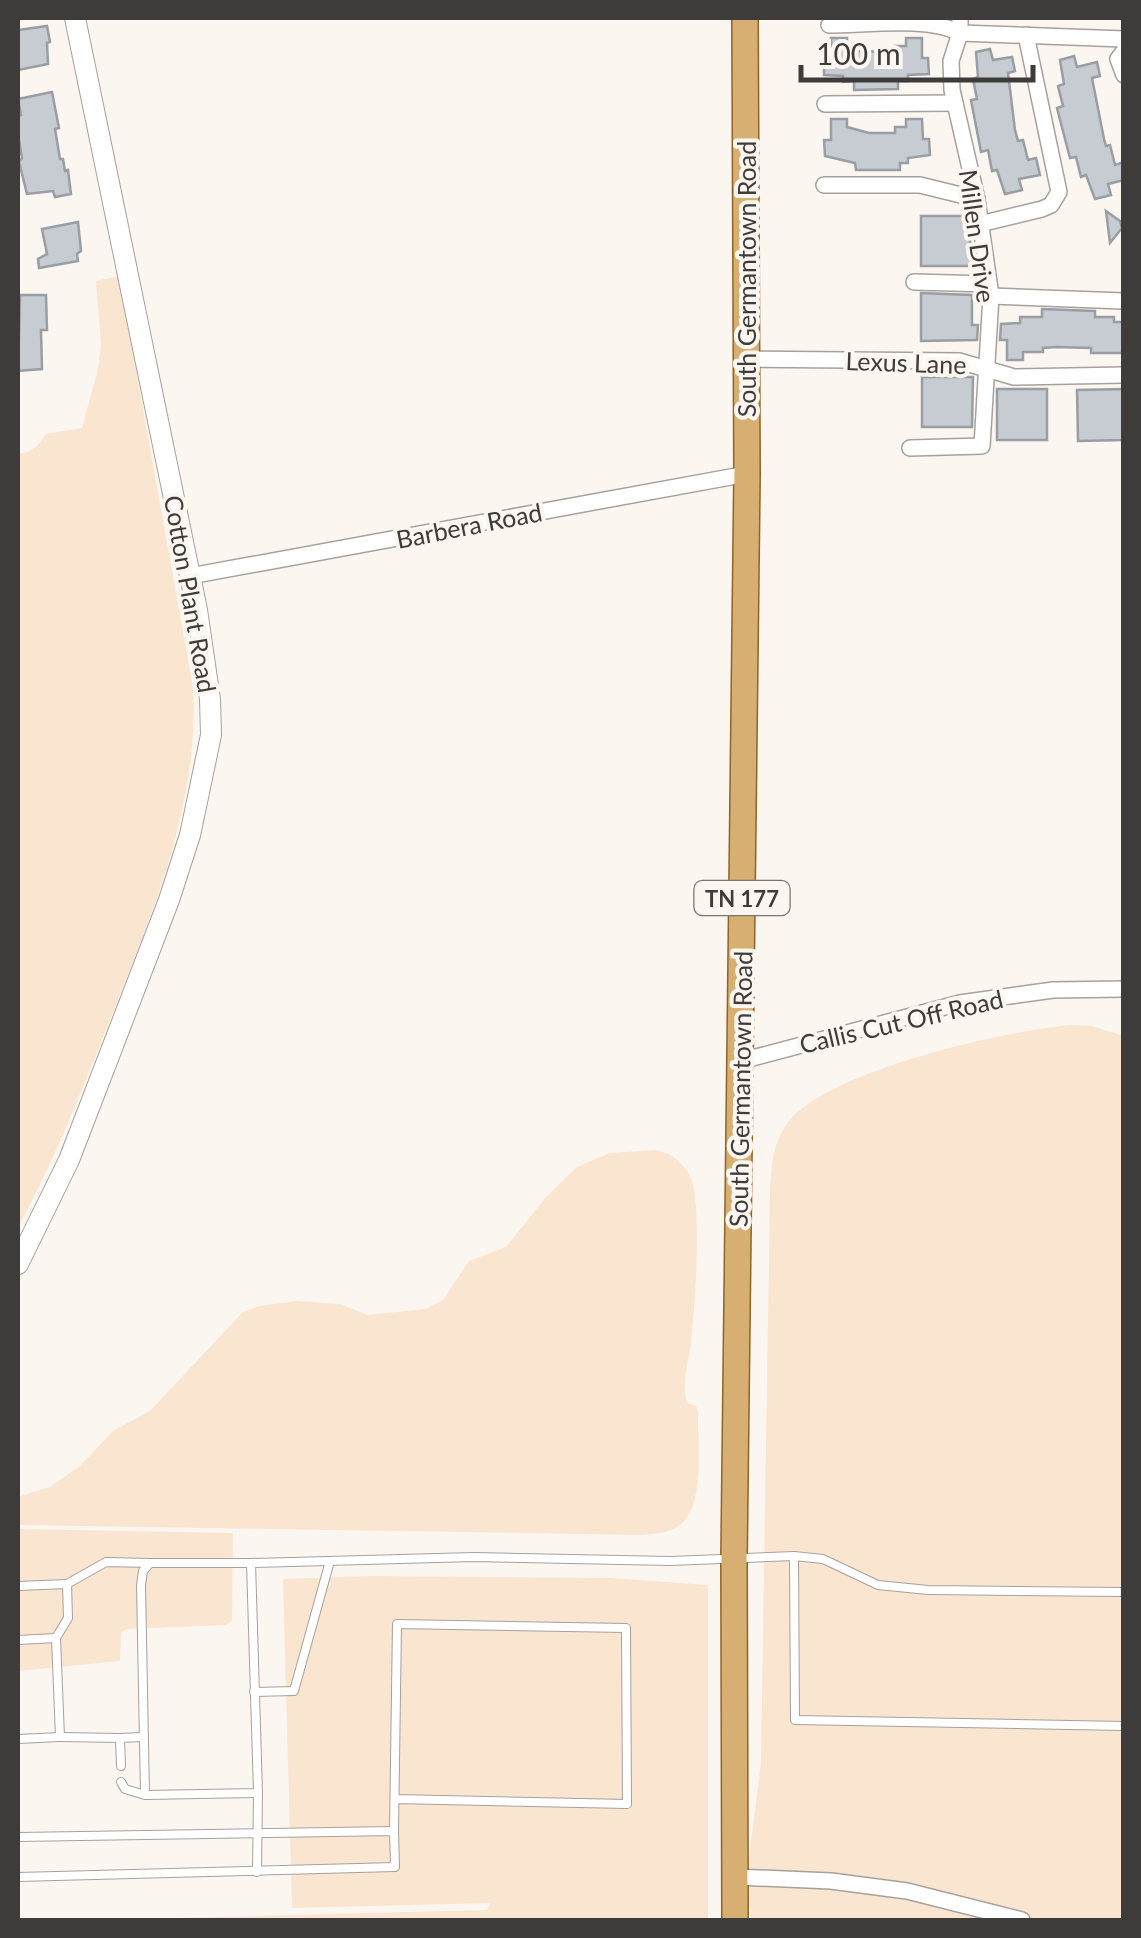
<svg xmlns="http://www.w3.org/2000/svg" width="1141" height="1938" font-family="Lato,sans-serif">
<rect width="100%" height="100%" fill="#fcf6f0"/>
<!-- green -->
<g fill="#f9e5d0">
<path d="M119,276L193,687C200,807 149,922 105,1032C79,1098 52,1165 18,1227V454C31,454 39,445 46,434L82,428L98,369L101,343L96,281Z"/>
<path d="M1070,1025L1092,1026L1124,1036L1123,1920H751L747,1874L761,1763L770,1194C771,1171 772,1146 785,1127C818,1072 1006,1031 1070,1025Z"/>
<path d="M657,1150C673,1154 685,1164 691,1179C702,1206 695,1309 691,1342C689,1363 681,1381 687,1403L696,1406L698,1412C697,1444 707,1512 675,1528C666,1533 654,1534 643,1535L18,1525V1497L50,1487L81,1465L113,1431L150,1411L243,1312L260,1306L297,1301L340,1304L367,1315L426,1309L443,1300L469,1261L506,1247L547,1196L577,1167L610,1153Z"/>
<path d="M18,1529L233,1533L232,1621L225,1625L126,1629L121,1633L120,1661L18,1671Z"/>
<path d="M370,1576L610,1578L708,1585V1920H102L487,1910L491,1903L292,1908L283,1579Z"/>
</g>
<!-- building -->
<g fill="#c6ccd1" stroke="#989ea3" stroke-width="2.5">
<path d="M47,26L50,42L47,43L48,64L18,70V30Z"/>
<path d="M831,38H847V47L856,46V51L894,52V46H906V38H922V58H928L929,74L908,75V81H898V89L854,90V81L843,82V76L824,75V59H831Z"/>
<path d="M990,49L993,60L1012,57L1015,71L1008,73L1015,130L1018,141L1023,140L1028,160L1036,158L1040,175L1019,179L1022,190L1005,194L997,170L992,171L988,150L981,152L971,100L977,99L973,79L978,77L976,52Z"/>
<path d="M1074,56L1077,67L1097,62L1100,76L1092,78L1104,139L1106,146L1110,145L1115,165L1124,162V180L1108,184L1111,195L1095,199L1086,175L1081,177L1076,157L1070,158L1057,108L1063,106L1058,86L1064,84L1060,60Z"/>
<path d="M52,92L59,128L55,129L60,159H63L65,171L68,170L71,194L55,197L53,191L27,194L19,162L22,158L18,134V116L21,115L18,99Z"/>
<path d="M831,119H847V127L869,133H895V127H906V119H922L923,139H929L930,155L908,158V163H900V170H856L855,163L825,156L824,140H831Z"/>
<path d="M1106,211L1120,221L1122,228L1110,243Z"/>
<path d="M921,216H968L972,266H921Z"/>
<path d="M78,222L81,251L77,254L78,261L39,268L38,259L47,254L42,229Z"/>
<path d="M921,293L972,295V325H978L977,340L921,341Z"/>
<path d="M20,295H46L47,330H41L42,369L18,371Z"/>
<path d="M1042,309L1095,311V317H1114V322H1124V353H1091V348L1056,347L1043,348V352H1023V360H1007V340H1000L1001,324L1020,323V317H1042Z"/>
<path d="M922,377H973L972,427H922Z"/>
<rect x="997" y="389" width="50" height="51"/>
<path d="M1124,389V440L1078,441L1077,390Z"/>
</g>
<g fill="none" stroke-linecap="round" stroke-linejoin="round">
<defs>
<g id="service">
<path d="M794,1556L795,1720L1124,1726"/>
<path d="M251,1563H150L143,1571L141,1585L145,1795L258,1793L251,1563L474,1557L671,1561L794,1556L823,1559L878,1585L928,1590L1124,1592"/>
<path d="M67,1584L106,1562L150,1563"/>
<path d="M18,1586L67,1584L68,1618L56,1638L60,1737L18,1739"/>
<path d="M18,1640L56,1638"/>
<path d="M254,1692L294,1691L330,1561"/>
<path d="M60,1737L120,1738"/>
<path d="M121,1766L120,1738L143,1737"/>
<path d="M121,1782L125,1789L145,1795"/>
<path d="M394,1831L397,1624L626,1628L627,1804L395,1799"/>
<path d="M18,1837L394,1831L395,1867L18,1877"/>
<path d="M257,1872L258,1793"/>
</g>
<g id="minor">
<path d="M829,25C866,25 928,16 960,33L1124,39"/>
<path d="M1124,51L1118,59L1124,75"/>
<path d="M825,104L955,103"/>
<path d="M824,185H920L977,199"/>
<path d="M980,224L1042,209L1051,205L1059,192L1026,35"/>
<path d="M914,282L989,284"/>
<path d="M991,296L1124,301"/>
<path d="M745,359L959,361L1014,377L1124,375"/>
<path d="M910,448L982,446L991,296L977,199L952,90L951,61L960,33V18"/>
<path d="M190,576L747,474"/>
<path d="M741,1061L960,1003L1053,990L1124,989"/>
<path d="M736,1877L831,1881L907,1891L1022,1920"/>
</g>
<path id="tertiary" d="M18,1264L69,1160L169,900L190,835L211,735L210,699L197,610L75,18"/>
<path id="primary" d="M735,1920L734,1559L747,474L745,18"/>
</defs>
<!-- service casing -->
<use href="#service" stroke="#a7a19c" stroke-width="10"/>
<!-- minor casing -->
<use href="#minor" stroke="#a7a19c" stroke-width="18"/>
<!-- tertiary casing -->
<use href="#tertiary" stroke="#a7a19c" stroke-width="22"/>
<!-- primary casing -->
<use href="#primary" stroke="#906422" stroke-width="28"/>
<!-- service -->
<use href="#service" stroke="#fff" stroke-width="8"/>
<!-- minor -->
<use href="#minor" stroke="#fff" stroke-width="15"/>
<!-- tertiary -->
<use href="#tertiary" stroke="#fff" stroke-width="20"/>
<!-- primary -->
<use href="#primary" stroke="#d7af73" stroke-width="25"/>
</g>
<g text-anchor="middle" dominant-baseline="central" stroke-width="8" stroke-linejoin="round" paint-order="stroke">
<!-- shield labels -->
<rect fill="#fcf6f0" stroke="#777471" stroke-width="2.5" x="694.5" y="881" width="95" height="34" rx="8"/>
<g font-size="22" font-weight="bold" fill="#3e3c3a">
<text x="742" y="898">TN 177</text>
</g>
<!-- street labels -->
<g font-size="25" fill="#3e3c3a" stroke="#fcf6f0">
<text transform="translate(978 236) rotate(82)">Millen Drive</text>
<text transform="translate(746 279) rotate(-90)">South Germantown Road</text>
<text transform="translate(906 362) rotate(2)">Lexus Lane</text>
<text transform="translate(469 525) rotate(-11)">Barbera Road</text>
<text transform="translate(191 594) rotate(80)">Cotton Plant Road</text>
<text transform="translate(901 1021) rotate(-13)">Callis Cut Off Road</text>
<text transform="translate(740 1089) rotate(-89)">South Germantown Road</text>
</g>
</g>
<!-- border -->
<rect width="1141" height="1938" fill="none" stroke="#3e3c3a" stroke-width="40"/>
<!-- scale -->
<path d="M801 65v15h232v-15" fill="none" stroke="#3e3c3a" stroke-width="5"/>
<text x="816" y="65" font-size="30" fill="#3e3c3a" stroke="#fcf6f0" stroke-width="8" paint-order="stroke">100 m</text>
</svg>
